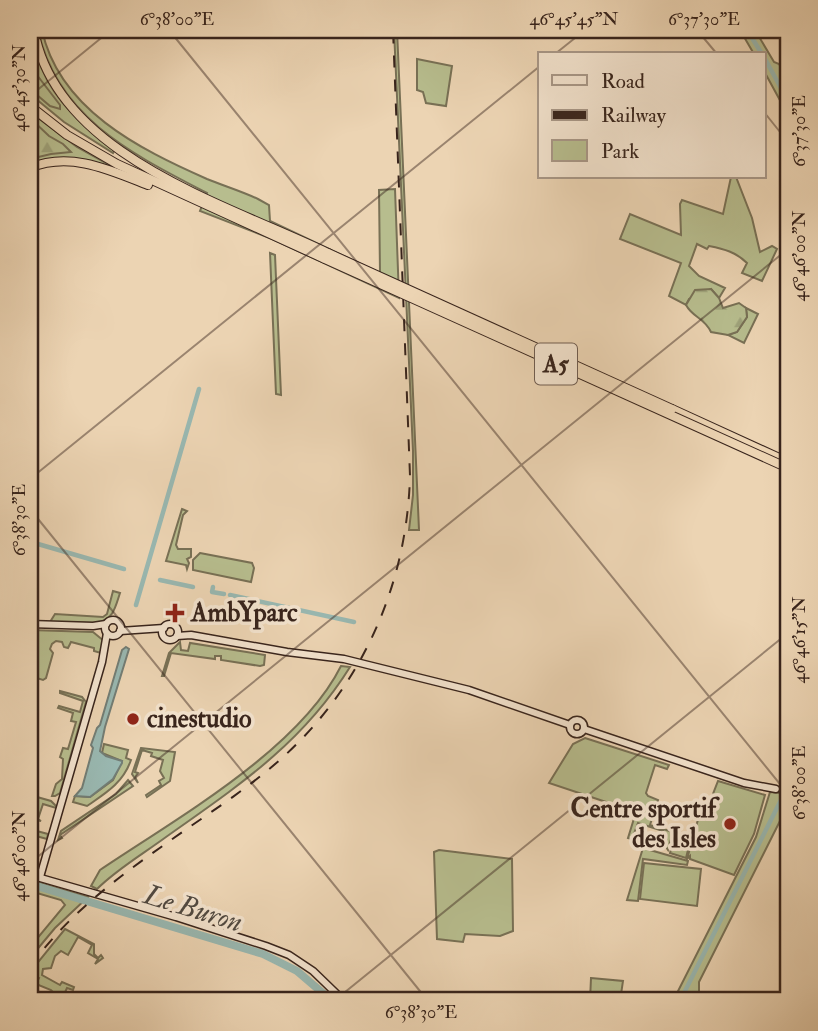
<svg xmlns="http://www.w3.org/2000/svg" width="818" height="1031" font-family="'IM FELL Double Pica',serif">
<defs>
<pattern id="forest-firs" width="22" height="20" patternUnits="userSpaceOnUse" patternTransform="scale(1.75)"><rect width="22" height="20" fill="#b7bd8e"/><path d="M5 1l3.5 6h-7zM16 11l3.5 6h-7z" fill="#9ea27a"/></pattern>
</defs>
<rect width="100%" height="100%" fill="#ecd4b3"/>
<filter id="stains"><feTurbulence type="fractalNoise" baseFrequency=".00286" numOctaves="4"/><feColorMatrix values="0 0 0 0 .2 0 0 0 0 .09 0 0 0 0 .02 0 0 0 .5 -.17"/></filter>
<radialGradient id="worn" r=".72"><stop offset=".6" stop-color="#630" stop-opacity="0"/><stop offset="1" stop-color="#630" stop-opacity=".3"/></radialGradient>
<!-- green -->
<g fill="#b7bd8e" stroke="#787055" stroke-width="2">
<path d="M30,30C34,41 36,55 41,67C56,103 84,127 115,149L113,153L64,122L30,94Z"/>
<path d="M38,30H42C59,109 139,149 207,179C224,186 241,191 258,199L269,205L270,221L380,273L379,190L395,189L399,298L272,239L200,211L207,193C134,155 57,118 38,30Z"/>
<path d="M394,30H397L419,530H409L413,495V451Z"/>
<path d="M740,30H755L774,62L779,64L788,79V115L764,71V54H754Z"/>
<path d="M417,59L452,66L446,106L426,103L423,92L417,90Z"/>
<path d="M30,112L77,147L124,173L97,164L30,166Z"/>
<path d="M731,177H736L752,218L760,252L772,246L777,249L762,281L742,273L747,263C736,252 724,249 709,246L707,249L697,244L689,266L699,276L725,288L719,298L711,289L689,299L686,305L669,296L681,263L620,239L630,214L681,235L680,204L682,200L723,214Z"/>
<path d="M270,253L275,255L281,395L276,394Z"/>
<path d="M746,308L758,314L744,343L728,335L737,332L747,317Z"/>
<path d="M182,509L187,511L183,515L176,545L178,549H191V557L187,559L189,563L187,569L186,565L166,561Z"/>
<path d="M200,553L252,563L254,568L251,582L193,570V560Z"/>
<path d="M113,591L120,593C115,608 114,618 98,623L50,622L55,614L103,617L107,614Z"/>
<path d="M30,630L93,632L104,641L101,653L94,651V648L71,642L68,648L64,647L62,642L56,641L52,644L50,649L53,653L46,678L43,680L30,676Z"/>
<path d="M180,642L181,650L188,651L190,643L265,655L264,665L260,666L221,660V656H215V659L171,653L164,676H162L169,653Z"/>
<path d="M341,666L350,667C302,744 238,786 166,837C143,854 117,869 97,889L91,886L100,870C177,818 299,750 341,666Z"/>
<path d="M60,691L82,697L86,702L60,793L55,796H52L56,784L62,779L63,759L60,757L63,748L68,749L76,722L71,721L73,713L58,708L59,706L80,712L83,701L60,693Z"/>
<path d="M585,738L669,765L667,769L655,765L646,793L648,796L658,800L650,825L673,832L668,850L666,847H659L663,831L638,823L632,839L628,838L636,812L549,783L573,744Z"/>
<path d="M104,744L128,750L126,758L131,760C123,783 106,793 87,806L73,802L75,796L90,797L113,780L122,761L102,753Z"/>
<path d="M141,748L175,752L170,781L147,797L146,795L161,785L159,781L164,778L160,771L163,760L151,756L152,753L142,750L135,772L138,773L135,777L138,783L132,774Z"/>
<path d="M128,780L133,786L60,835L62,838L58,840L61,831L116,794Z"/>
<path d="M718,781L765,795L754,834L734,875L690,859V856L687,859L699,816L704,817Z"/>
<path d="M770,792L788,794V805L699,982V1001H673L756,837Z"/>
<path d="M30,795L51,801L56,806V808L43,804L38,819L41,821L36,820L33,830L48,834L47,839L36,836L37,833L30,831Z"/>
<path d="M675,834L691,838L686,858L670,853Z"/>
<path d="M643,848L688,861L687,865L643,859L638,901L627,900Z"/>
<path d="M439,850L512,859L513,931L500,936L465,934L463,942L437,939L434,852Z"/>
<path d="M644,863L701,869L697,906L640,899Z"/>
<path d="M30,878L36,882L88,897L55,928L30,958V947L65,905L61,900L30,891Z"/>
<path d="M65,929L94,944V954L98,958L101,955L103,958L95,964L98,959L88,953L92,945L78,937L68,955L61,951L55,956L51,968L43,969L42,975L60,985L62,982L74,987L73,990L67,988L61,1001H56L58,997L51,990L36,984L39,978L32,975L30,978V972Z"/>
<path d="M591,978L623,981L620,1001H590Z"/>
</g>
<!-- forest -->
<g fill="url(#forest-firs)" stroke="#787055" stroke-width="2">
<path d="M30,66L60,105V109L50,106L30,89Z"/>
<path d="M30,118L49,136L63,144L71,152L51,154L30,159Z"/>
<path d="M711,289L719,298L723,308L739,303L746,308L747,317L737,332L728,335L711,332C704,317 693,318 686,305L695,290Z"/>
</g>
<!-- water -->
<path fill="#99b8b1" stroke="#727d75" stroke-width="2" d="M126,647L129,649L105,727L100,751L106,756L122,761V763L113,779L90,797L75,796L82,788L93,748L91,745L97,728L100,725L122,650Z"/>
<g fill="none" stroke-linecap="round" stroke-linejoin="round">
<!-- canal -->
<g stroke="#99b8b1" stroke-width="4.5">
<path d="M747,30L762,54"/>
<path d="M764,57L788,101"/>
<path d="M38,544L124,569"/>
<path d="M160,580L193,587"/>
<path d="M213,587L212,592L224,594"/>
<path d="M230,595L354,622"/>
<path d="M136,605L199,389"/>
<path d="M680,1001L788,786"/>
</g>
<!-- river -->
<path stroke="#99b8b1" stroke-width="8" d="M30,884L263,954L297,971L332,1001"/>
<defs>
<g id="secondary">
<circle cx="113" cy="628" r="8"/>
<path d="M30,624L93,626L106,624"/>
<circle cx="170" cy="632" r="8"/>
<path d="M120,631L164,628"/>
<path d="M177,636L191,635L287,652L344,659L469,690L570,725"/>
<circle cx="577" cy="727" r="7"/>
<path d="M584,729L744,783L776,789"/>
<path d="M30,875L176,917L266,946L289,955L313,971L344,1001"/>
<path d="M40,877L102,662L107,633"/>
</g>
<g id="highway">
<path d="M34,30C56,156 227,204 328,253"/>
<path d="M30,106L67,135L117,164L325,259"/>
<path d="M30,168C70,151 110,170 148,185"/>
<path d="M672,409L788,462"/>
</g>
</defs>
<!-- secondary casing -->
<use href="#secondary" stroke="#38241c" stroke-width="9"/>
<!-- highway casing -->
<use href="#highway" stroke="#38241c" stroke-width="10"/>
<!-- secondary -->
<use href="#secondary" stroke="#f3e3ce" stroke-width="6"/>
<!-- highway -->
<use href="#highway" stroke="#ecd4b3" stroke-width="8"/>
<!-- rail -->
<path stroke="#38241c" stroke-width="2" stroke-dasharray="12 12" stroke-linecap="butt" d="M30,967C72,908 130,869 188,828C220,806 253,784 282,758C363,685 407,584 410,476L393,30"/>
<defs>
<g id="highway-bridge">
<path d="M328,253L672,409"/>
<path d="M325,259L788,468"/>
</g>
</defs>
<!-- highway-bridge casing -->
<use href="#highway-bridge" stroke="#38241c" stroke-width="10" stroke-linecap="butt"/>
<!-- highway-bridge -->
<use href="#highway-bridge" stroke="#ecd4b3" stroke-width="8"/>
</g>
<!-- ticks -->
<path fill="none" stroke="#38241c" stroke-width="2" stroke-opacity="0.45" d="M169,30L788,794M697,30L717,54M555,54L585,30M30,96L111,30M764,112L788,142M30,479L540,66M30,509L428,1001M30,863L788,249M334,1001L788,633"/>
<!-- markers -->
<g fill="#8f2418" stroke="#f3e3ce" stroke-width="2.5">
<path d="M171.5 602.5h7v7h7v7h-7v7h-7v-7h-7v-7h7z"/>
<circle cx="133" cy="719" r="7"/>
<circle cx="730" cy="824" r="7"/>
</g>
<g text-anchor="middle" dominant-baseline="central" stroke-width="7" stroke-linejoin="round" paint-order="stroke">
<!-- shield labels -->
<rect fill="#f3e3ce" stroke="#705d51" stroke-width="2" x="535" y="343.5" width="42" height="41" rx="5"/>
<g font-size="24" font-weight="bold" fill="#38241c">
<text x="556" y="364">A5</text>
</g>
<!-- poi labels -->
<g font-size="26" font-weight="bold" fill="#38241c" stroke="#f3e3ce" text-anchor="start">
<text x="191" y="613">AmbYparc</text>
<text x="147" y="719">cinestudio</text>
<text x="716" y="809" text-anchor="end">Centre sportif<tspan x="716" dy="30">des Isles</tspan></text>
</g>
<!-- water labels -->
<g font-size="28" font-style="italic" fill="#504941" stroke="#f3e3ce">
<text transform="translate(193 909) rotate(17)">Le Buron</text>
</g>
</g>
<!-- margin -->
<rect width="818" height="1031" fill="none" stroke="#ecd4b3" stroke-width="77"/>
<!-- legend -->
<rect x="538" y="52" width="228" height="126" fill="#f3e3ce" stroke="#a89787" stroke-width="2"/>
<rect x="552" y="75" width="35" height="10" fill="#f3e3ce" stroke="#a89787" stroke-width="2"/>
<text x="601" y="88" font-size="21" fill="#38241c">Road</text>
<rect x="552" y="110" width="35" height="10" fill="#38241c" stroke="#a89787" stroke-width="2"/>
<text x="601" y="122" font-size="21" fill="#38241c">Railway</text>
<rect x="552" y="140" width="35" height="21" fill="#b7bd8e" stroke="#a89787" stroke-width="2"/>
<text x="601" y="158" font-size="21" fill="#38241c">Park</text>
<rect x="38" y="38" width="742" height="954" fill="none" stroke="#38241c" stroke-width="2.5"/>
<g font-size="18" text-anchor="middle" fill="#38241c">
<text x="177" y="25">6°38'00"E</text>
<text x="574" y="25">46°45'45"N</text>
<text x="704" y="25">6°37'30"E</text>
<text transform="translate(19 88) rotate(-90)" y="6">46°45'30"N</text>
<text transform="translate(799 131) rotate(-90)" y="6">6°37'30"E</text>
<text transform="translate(799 256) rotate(-90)" y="6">46°46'00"N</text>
<text transform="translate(19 520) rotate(-90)" y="6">6°38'30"E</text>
<text transform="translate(799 640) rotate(-90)" y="6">46°46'15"N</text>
<text transform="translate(799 783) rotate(-90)" y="6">6°38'00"E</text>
<text transform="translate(19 856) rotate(-90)" y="6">46°46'00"N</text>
<text x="421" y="1018">6°38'30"E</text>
</g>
<rect width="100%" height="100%" filter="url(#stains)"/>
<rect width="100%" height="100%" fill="url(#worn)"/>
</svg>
